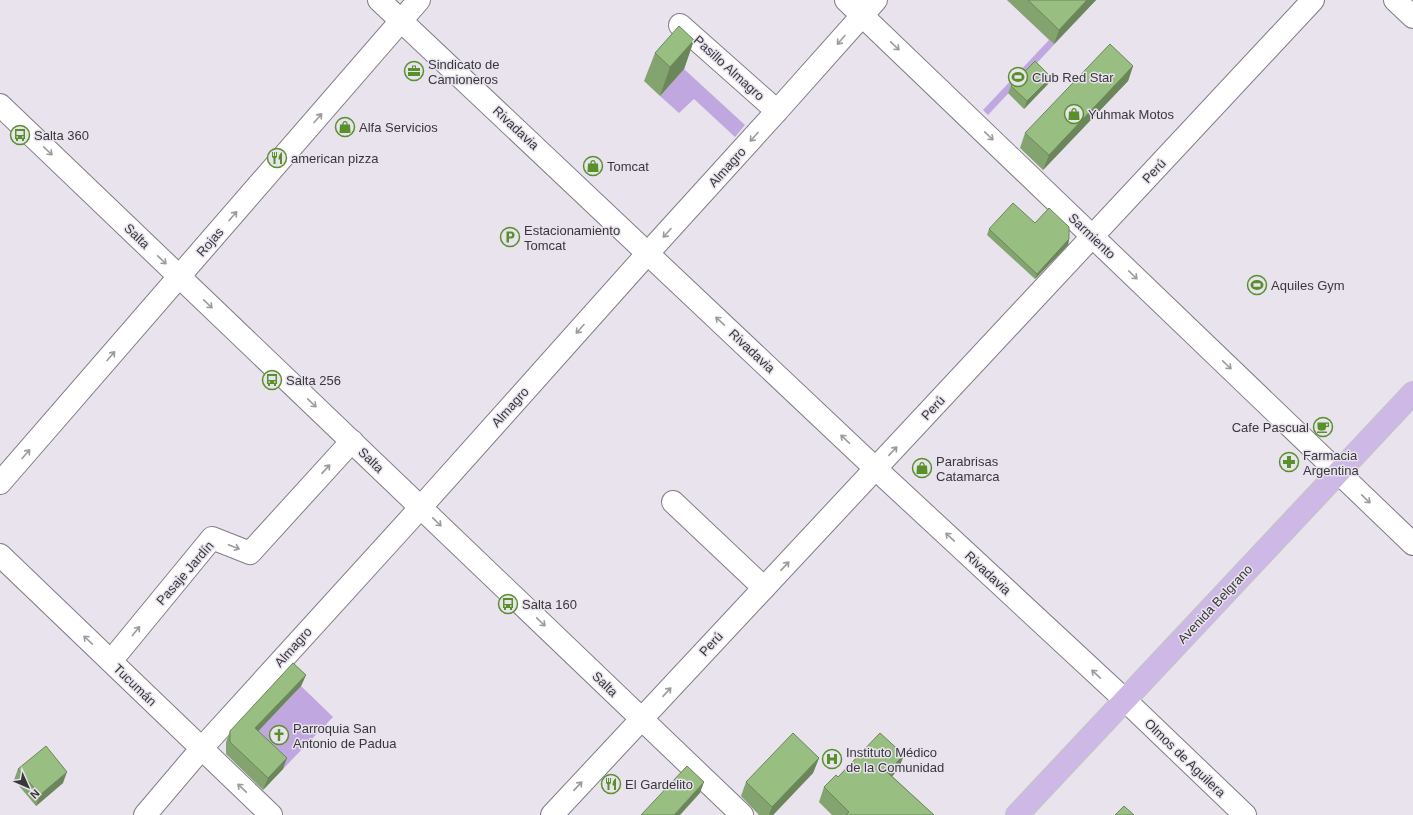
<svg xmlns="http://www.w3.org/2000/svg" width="1413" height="815" font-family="Helvetica,sans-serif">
<rect width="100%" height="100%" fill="#e8e3ed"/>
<!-- green -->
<g fill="#c1a7df">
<path d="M1007,0H1096L988,115L983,110L1049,40Z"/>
<path d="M684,69L745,125L735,137L694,99L679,113L660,96Z"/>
<path d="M301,686L333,717L283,769L250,740Z"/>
</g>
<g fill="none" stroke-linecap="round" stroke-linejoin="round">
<defs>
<g id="minor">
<path d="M379,0L876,469L1125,700L1245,815"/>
<path d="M846,0L1413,544"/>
<path d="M1395,0L1413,17"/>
<path d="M680,25L777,111"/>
<path d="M0,105L742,815"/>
<path d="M0,483L419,0"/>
<path d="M673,502L764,588"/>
<path d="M0,555L271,815"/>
<path d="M111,661L212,538L250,553L352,441"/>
<path d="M145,815L201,749L421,507L648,253L777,111L876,0"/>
<path d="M552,815L1313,0"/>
</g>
<path id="major" d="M1017,815L1413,393"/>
</defs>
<!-- minor casing -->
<use href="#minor" stroke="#807c86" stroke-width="24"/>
<!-- major casing -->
<use href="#major" stroke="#c4c3c4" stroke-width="24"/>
<!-- minor -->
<use href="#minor" stroke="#fff" stroke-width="22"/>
<!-- major -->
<use href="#major" stroke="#ceb8e5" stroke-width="22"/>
</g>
<!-- wall -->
<g fill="#83a46f">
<path d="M1007,0H1096L1054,44Z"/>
<path d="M694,40L684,69L660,96L644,81L655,53Z"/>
<path d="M1133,66L1128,81L1043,170L1020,148L1025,133Z"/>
<path d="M1048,84L1024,109L1008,93L1011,86Z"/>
<path d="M1035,223L1069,239L1068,245L1035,279L987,235L989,229Z"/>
<path d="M306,675L301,686L258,731L283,769L263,790L226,754V742L230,731Z"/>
<path d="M904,755L898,770L892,776L934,815H832L819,802L824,787L838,777Z"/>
<path d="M819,758L813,773L773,815H759L741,796L746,782Z"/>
<path d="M18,769L63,783L36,806L14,780Z"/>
</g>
<!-- shaded-wall -->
<g fill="#6a865a">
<path d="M1087,0H1096L1054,44L1059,30Z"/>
<path d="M694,40L684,69L660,96L670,67Z"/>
<path d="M1133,66L1128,81L1043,170L1049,155Z"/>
<path d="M1051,77L1048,84L1024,109L1027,101Z"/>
<path d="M1069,239L1068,245L1035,279L1037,274Z"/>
<path d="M306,675L301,686L250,740L255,728Z"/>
<path d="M904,755L898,770L882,787L887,772Z"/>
<path d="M287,758L283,769L263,790L268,778Z"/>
<path d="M819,758L813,773L773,815H769L772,807Z"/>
<path d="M67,772L63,783L36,806L40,795Z"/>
<path d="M704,782L700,793L680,815H674Z"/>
</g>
<!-- building -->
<g fill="#98bf81" stroke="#6a865a">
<path d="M1028,0H1087L1059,30Z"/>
<path d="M679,26L694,40L670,67L655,53Z"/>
<path d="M1110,44L1133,66L1049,155L1025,133Z"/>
<path d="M1035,61L1051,77L1027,101L1011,86Z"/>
<path d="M1013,203L1035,223L1049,208L1069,227V239L1037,274L989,229Z"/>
<path d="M293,663L306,675L255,728L287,758L268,778L230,742V731Z"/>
<path d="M793,733L819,758L772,807L746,782Z"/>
<path d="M880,733L904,755L887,772L934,815H846L849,812L824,787L836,775L838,777Z"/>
<path d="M46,746L67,772L40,795L18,769Z"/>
<path d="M687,766L704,782L674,815H641Z"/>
<path d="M1124,806L1134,815H1115Z"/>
</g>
<!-- one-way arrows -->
<defs><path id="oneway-shaft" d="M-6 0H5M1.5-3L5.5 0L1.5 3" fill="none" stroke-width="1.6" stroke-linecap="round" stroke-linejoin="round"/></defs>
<g stroke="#9c9b9d">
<use href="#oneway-shaft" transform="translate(841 40) rotate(131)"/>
<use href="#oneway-shaft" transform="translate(895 46) rotate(44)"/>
<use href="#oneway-shaft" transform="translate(318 118) rotate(-49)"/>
<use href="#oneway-shaft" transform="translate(989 136) rotate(44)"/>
<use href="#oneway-shaft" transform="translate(754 137) rotate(132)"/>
<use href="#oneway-shaft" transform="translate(48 151) rotate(44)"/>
<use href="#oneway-shaft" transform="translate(233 216) rotate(-49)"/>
<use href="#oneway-shaft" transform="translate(667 233) rotate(132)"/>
<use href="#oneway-shaft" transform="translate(162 260) rotate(44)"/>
<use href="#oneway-shaft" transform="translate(1133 275) rotate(44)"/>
<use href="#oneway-shaft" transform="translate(208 304) rotate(44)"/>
<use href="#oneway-shaft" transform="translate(720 321) rotate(-137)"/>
<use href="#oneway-shaft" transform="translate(580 329) rotate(132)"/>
<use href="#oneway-shaft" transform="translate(111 356) rotate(-49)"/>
<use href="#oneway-shaft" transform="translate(1227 365) rotate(44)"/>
<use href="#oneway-shaft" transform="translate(312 403) rotate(44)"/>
<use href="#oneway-shaft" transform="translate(845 439) rotate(-137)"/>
<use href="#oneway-shaft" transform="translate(893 451) rotate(-47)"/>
<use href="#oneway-shaft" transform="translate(26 454) rotate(-49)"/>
<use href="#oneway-shaft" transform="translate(326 469) rotate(-47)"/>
<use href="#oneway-shaft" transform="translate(1366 499) rotate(44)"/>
<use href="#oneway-shaft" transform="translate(437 522) rotate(44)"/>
<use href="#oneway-shaft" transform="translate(950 537) rotate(-137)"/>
<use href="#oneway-shaft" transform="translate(234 547) rotate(21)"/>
<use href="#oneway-shaft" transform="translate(785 566) rotate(-47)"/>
<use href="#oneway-shaft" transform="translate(541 622) rotate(44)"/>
<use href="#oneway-shaft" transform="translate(136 631) rotate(-51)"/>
<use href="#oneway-shaft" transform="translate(88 640) rotate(-136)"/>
<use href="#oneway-shaft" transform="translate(1096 674) rotate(-137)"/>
<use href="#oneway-shaft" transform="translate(667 692) rotate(-47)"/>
<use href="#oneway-shaft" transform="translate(578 786) rotate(-47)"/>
<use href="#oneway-shaft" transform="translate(242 788) rotate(-137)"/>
</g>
<!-- icons -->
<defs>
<symbol id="office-ring" viewBox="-11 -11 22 22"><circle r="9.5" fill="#e8e3ed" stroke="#58902c" stroke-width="1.5"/><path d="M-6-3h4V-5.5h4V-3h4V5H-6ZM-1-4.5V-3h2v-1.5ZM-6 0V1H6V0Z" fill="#58902c"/></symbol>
<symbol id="stadium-ring" viewBox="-11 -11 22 22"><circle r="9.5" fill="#e8e3ed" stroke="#58902c" stroke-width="1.5"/><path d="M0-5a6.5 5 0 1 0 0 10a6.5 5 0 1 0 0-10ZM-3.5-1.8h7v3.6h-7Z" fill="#58902c"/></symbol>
<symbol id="shop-ring" viewBox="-11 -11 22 22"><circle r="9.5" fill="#e8e3ed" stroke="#58902c" stroke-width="1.5"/><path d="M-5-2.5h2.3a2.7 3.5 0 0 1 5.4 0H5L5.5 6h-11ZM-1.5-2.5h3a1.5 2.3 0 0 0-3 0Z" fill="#58902c"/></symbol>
<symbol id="bus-ring" viewBox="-11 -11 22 22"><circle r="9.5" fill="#e8e3ed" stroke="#58902c" stroke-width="1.5"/><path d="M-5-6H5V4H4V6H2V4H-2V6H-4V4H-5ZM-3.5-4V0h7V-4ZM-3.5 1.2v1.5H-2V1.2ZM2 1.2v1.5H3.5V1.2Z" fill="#58902c"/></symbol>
<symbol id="restaurant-ring" viewBox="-11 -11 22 22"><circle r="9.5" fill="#e8e3ed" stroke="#58902c" stroke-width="1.5"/><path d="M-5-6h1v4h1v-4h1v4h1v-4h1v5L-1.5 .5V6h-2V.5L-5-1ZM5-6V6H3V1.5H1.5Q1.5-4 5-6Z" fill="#58902c"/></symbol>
<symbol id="parking-ring" viewBox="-11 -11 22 22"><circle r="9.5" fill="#e8e3ed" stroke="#58902c" stroke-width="1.5"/><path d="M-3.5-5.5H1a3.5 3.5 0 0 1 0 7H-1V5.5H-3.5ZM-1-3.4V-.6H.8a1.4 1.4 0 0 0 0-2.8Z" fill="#58902c"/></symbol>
<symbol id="cafe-ring" viewBox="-11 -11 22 22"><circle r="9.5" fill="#e8e3ed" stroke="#58902c" stroke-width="1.5"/><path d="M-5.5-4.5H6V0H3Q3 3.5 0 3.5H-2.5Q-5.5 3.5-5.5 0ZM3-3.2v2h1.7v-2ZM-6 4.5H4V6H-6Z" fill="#58902c"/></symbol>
<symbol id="pharmacy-ring" viewBox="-11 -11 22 22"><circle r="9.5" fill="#e8e3ed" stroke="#58902c" stroke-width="1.5"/><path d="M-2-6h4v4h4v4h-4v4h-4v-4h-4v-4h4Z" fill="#58902c"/></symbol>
<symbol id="church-ring" viewBox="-11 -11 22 22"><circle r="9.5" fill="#e8e3ed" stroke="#58902c" stroke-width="1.5"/><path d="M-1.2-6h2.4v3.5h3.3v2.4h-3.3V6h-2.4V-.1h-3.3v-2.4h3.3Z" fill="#58902c"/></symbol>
<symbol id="hospital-ring" viewBox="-11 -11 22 22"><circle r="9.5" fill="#e8e3ed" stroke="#58902c" stroke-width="1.5"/><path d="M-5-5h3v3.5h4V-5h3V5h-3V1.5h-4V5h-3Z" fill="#58902c"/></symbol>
</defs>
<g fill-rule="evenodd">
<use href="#office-ring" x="403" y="60" width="22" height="22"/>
<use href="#stadium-ring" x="1007" y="66" width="22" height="22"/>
<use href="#shop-ring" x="1063" y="103" width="22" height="22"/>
<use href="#shop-ring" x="334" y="116" width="22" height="22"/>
<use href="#bus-ring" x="9" y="124" width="22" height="22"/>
<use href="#restaurant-ring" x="266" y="147" width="22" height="22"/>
<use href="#shop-ring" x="582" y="155" width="22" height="22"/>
<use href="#parking-ring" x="499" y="226" width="22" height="22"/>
<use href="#stadium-ring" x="1246" y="274" width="22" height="22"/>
<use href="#bus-ring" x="261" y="369" width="22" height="22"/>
<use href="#cafe-ring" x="1312" y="416" width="22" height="22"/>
<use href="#pharmacy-ring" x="1278" y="451" width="22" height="22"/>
<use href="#shop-ring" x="911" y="457" width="22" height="22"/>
<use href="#bus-ring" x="497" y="593" width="22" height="22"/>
<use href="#church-ring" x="268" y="724" width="22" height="22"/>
<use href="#hospital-ring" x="821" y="748" width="22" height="22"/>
<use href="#restaurant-ring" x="600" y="773" width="22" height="22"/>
</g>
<g text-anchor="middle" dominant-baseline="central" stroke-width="3" stroke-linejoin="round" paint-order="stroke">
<!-- poi labels -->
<g font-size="13" fill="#39373b" stroke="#e8e3ed" text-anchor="start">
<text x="428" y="64">Sindicato de<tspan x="428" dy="15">Camioneros</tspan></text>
<text x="1032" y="77">Club Red Star</text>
<text x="1088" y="114">Yuhmak Motos</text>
<text x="359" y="127">Alfa Servicios</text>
<text x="34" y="135">Salta 360</text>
<text x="291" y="158">american pizza</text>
<text x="607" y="166">Tomcat</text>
<text x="524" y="230">Estacionamiento<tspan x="524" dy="15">Tomcat</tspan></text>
<text x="1271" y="285">Aquiles Gym</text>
<text x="286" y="380">Salta 256</text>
<text x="1309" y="427" text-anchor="end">Cafe Pascual</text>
<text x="1303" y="455">Farmacia<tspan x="1303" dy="15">Argentina</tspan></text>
<text x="936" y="461">Parabrisas<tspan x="936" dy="15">Catamarca</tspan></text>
<text x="522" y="604">Salta 160</text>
<text x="293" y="728">Parroquia San<tspan x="293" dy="15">Antonio de Padua</tspan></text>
<text x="846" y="752">Instituto Médico<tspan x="846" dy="15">de la Comunidad</tspan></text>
<text x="625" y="784">El Gardelito</text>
</g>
<!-- street labels -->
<g font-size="13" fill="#39373b" stroke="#e8e3ed">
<text transform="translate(729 68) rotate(42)">Pasillo Almagro</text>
<text transform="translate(516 128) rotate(43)">Rivadavia</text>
<text transform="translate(727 167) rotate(-48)">Almagro</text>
<text transform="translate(1154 171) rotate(-47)">Perú</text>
<text transform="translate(137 236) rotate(44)">Salta</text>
<text transform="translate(1092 236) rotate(44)">Sarmiento</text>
<text transform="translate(210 242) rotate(-49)">Rojas</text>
<text transform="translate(752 351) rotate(43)">Rivadavia</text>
<text transform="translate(510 407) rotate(-48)">Almagro</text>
<text transform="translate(933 408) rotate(-47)">Perú</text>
<text transform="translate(371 460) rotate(44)">Salta</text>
<text transform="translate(185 573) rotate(-49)">Pasaje Jardín</text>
<text transform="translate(988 573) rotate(43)">Rivadavia</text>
<text transform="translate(1215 604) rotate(-47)">Avenida Belgrano</text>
<text transform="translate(711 644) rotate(-47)">Perú</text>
<text transform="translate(293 647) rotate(-48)">Almagro</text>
<text transform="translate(605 684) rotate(44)">Salta</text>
<text transform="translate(135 685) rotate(44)">Tucumán</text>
<text transform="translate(1185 758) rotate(44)">Olmos de Aguilera</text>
</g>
</g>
<!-- north arrow -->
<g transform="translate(28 787) rotate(135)" stroke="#e8e3ed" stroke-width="3" paint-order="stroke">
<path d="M0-3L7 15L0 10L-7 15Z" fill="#39373b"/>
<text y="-6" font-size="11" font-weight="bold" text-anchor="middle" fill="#39373b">N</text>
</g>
</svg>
